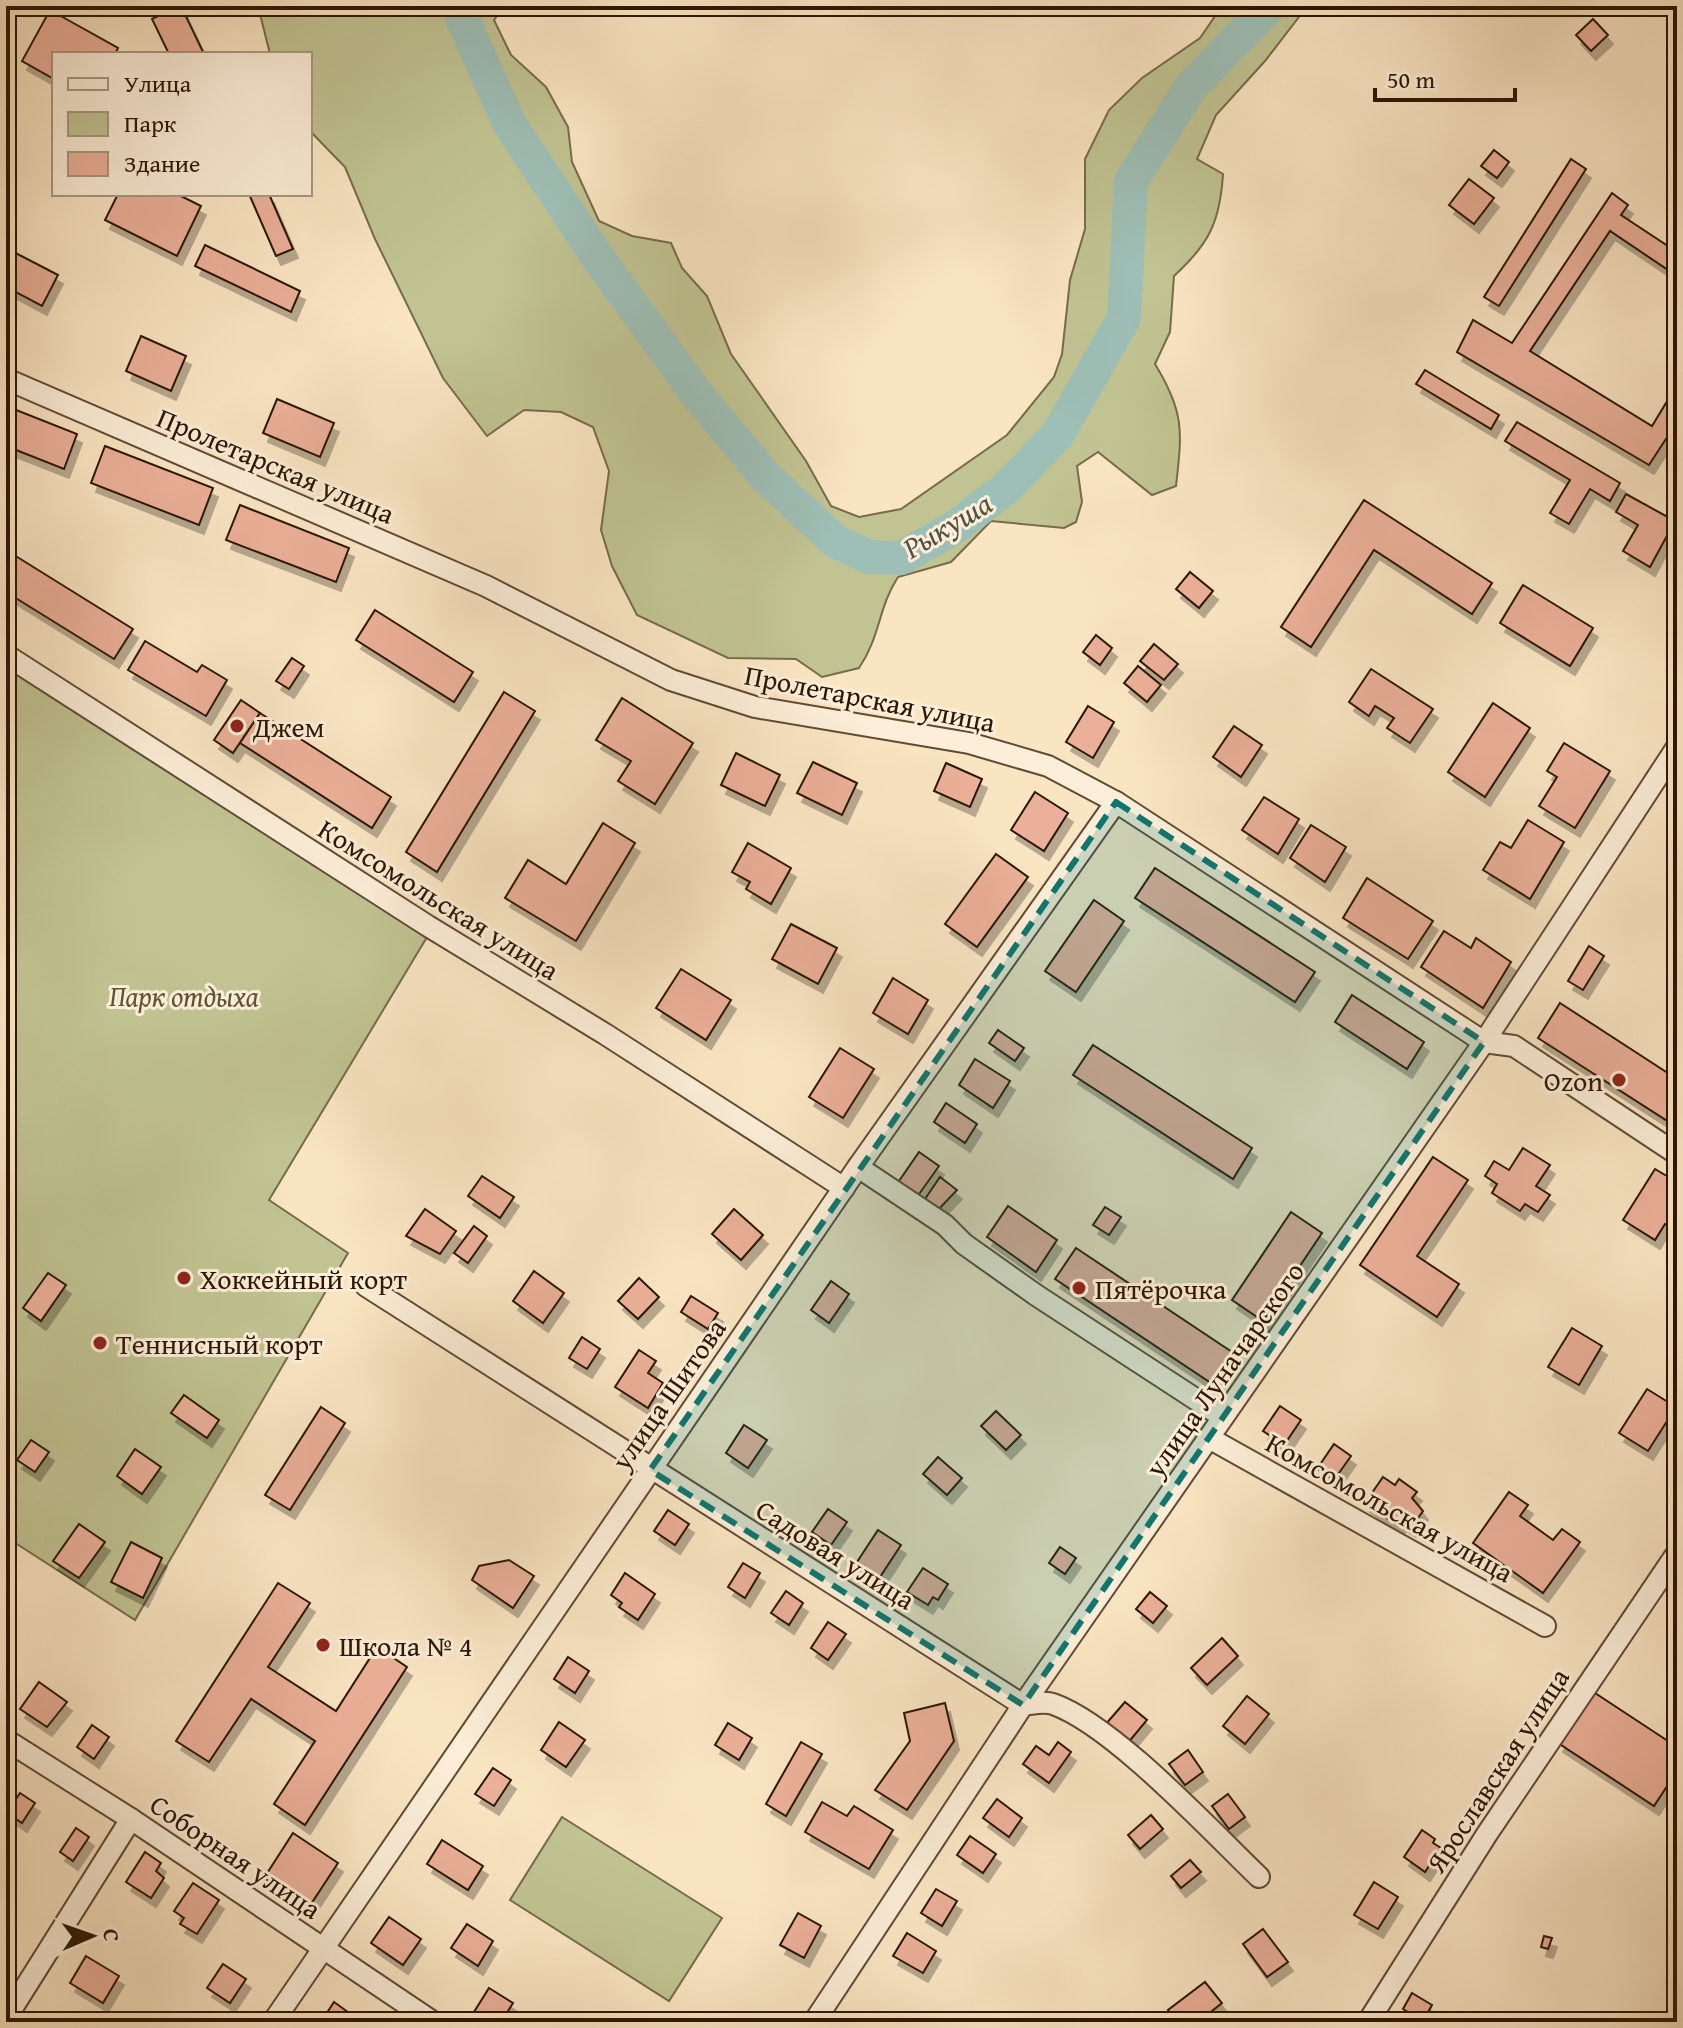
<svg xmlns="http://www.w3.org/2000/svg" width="1683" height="2028" font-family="'Gentium Book Plus',serif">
<defs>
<filter id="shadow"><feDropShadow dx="5" dy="9" stdDeviation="0" flood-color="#0004"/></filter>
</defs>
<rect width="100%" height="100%" fill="#fae5c3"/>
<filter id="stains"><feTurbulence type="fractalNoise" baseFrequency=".0025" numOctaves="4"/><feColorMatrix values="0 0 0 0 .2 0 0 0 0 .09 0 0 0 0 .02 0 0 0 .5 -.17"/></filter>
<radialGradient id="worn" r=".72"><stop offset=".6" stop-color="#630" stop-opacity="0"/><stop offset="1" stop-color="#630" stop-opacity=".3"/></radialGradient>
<!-- green -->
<g fill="#c1c392" stroke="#766c4a" stroke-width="2">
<path d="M258,6H504L494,20L511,55L546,87L568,127L572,162L599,221L632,236L671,243L682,268L707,296L731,354L806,461L831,506L859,517L901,509L1007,435L1054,377L1062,354L1070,280L1085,229V159L1109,110L1142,78L1200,38L1222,6H1302V13L1265,61L1216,115L1197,159L1223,174C1220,222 1209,244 1174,276L1170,332L1155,364C1185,413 1182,432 1176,486L1152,495L1098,452L1077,466L1082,502L1076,522L1064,528L991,521L951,562L898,577C878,608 881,635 859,668L822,677L796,659L728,658L637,615L612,566L601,530L609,471L593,427L561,412L524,410L487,436L443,378L375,239L345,167L310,131V54H270Z"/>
<path d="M6,666L427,937L269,1200L348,1253L135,1620L6,1537Z"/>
<path d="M562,1817L722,1918L669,2001L510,1900Z"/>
</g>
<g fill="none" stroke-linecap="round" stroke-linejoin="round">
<!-- river -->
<path stroke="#9ebfb6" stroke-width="34" d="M467,6L463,20L509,123L598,258L696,393L766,477L835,541L869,557L901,558L957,526L1007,487L1058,434L1124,318L1131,181L1191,87L1269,6"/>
</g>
<!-- building -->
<g fill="#ebb099" stroke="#2c1603" stroke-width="2" filter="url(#shadow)">
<path d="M160,6H181L204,54H169L152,19L164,13Z"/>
<path d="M50,10L118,48L115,54H54V79L22,61Z"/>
<path d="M1593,19L1608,35L1591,51L1576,35Z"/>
<path d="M1494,150L1509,162L1497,178L1481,166Z"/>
<path d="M1571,159L1586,169L1499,306L1484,297Z"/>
<path d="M1469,179L1494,198L1474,224L1449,205Z"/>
<path d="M1612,193L1628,205L1621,215L1677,252V276L1610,231L1530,351L1652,426L1666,403L1677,410V422L1649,465L1457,352L1473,320L1512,343Z"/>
<path d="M118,194H177L201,206L177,256L105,220Z"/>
<path d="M249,194H269L293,249L276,256Z"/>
<path d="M205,245L300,291L291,312L195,266Z"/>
<path d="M6,248L58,275L42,306L6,287Z"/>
<path d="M141,336L186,356L171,391L126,371Z"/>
<path d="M1425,370L1499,415L1491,429L1416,384Z"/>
<path d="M277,399L334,423L320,457L263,433Z"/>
<path d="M6,406L77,434L64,469L6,446Z"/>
<path d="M1517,422L1620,483L1610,501L1590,489L1569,524L1550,513L1570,480L1505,441Z"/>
<path d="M105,446L213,488L199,525L91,483Z"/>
<path d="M1626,494L1675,521L1650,567L1623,551L1638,525L1616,512Z"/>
<path d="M1364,500L1492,583L1472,614L1374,550L1311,647L1281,627Z"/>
<path d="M240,505L349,548L336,582L226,540Z"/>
<path d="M6,550L133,629L114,659L6,592Z"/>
<path d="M1190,572L1213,591L1199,608L1176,589Z"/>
<path d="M1523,585L1593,628L1570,666L1500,623Z"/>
<path d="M375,610L473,672L454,702L356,640Z"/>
<path d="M1096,635L1112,648L1100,665L1083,652Z"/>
<path d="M145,641L197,672L202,665L227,680L206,716L128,670Z"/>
<path d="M1154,644L1178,664L1164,680L1140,661Z"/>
<path d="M292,658L304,666L289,689L276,681Z"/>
<path d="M1138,666L1161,685L1147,702L1124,683Z"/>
<path d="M1371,669L1433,709L1410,743L1387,728L1394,718L1375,706L1369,716L1349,702Z"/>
<path d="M504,692L535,711L437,872L406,852Z"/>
<path d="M622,698L693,743L655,804L618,781L631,761L596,740Z"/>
<path d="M241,700L260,713L233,753L214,740Z"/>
<path d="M1493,703L1530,728L1485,797L1448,772Z"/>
<path d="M1088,706L1114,722L1093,758L1066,742Z"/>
<path d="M260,713L391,797L372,828L240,743Z"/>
<path d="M1234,726L1262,745L1241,777L1213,757Z"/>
<path d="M1564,743L1610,771L1575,828L1539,806L1557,777L1547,771Z"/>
<path d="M736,753L780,775L765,806L721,785Z"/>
<path d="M813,762L857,783L842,815L797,793Z"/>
<path d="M946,763L982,779L970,807L934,791Z"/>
<path d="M1035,792L1068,813L1044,851L1011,830Z"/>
<path d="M1264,797L1299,819L1278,854L1242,830Z"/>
<path d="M1528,820L1564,842L1530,899L1483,870L1500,842L1511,848Z"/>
<path d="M603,823L635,843L576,941L505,898L528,860L566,884Z"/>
<path d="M1311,825L1346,847L1325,882L1290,858Z"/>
<path d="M748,843L791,868L771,904L746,889L750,882L732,872Z"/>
<path d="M996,854L1028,877L977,947L945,924Z"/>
<path d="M1155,868L1315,972L1295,1002L1135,898Z"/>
<path d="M1367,878L1433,921L1408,959L1343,918Z"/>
<path d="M1094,900L1124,921L1076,992L1045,971Z"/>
<path d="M791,924L837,948L818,984L772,959Z"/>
<path d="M1444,931L1471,948L1476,938L1511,962L1483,1008L1421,967Z"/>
<path d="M1589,946L1604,956L1583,990L1568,981Z"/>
<path d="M681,969L731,1000L706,1040L656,1008Z"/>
<path d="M893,978L928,1000L908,1034L873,1013Z"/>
<path d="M1352,995L1424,1042L1407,1069L1335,1022Z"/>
<path d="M1560,1003L1677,1079V1109L1669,1122L1538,1038Z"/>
<path d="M998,1030L1024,1048L1015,1061L989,1043Z"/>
<path d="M1093,1045L1252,1148L1233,1179L1073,1075Z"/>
<path d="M840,1048L874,1069L843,1118L809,1097Z"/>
<path d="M975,1059L1010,1081L993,1108L959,1085Z"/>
<path d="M946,1103L977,1124L965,1143L934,1122Z"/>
<path d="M1523,1148L1550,1165L1536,1186L1550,1195L1538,1212L1525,1204L1520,1211L1492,1193L1497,1184L1485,1176L1494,1161L1509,1170Z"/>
<path d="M919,1152L939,1166L917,1197L897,1184Z"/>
<path d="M1433,1157L1468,1180L1417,1256L1459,1284L1437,1317L1360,1265Z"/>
<path d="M1655,1169L1677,1182V1231L1665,1224L1655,1240L1623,1220Z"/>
<path d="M482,1176L514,1197L500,1218L468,1196Z"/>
<path d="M940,1177L957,1190L937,1211L923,1202Z"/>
<path d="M1008,1206L1057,1240L1036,1272L987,1237Z"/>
<path d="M1105,1207L1121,1217L1109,1235L1093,1225Z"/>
<path d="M425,1209L456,1231L440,1254L406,1236Z"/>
<path d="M734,1209L763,1235L741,1260L712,1234Z"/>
<path d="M1291,1212L1322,1233L1263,1321L1232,1300Z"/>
<path d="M474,1226L487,1236L468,1263L454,1253Z"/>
<path d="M1076,1248L1232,1352L1211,1383L1055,1279Z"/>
<path d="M534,1271L564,1293L543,1323L513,1301Z"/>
<path d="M48,1273L66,1285L41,1321L23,1308Z"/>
<path d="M639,1278L659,1297L638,1319L618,1301Z"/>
<path d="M831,1281L849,1294L829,1323L811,1310Z"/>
<path d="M691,1296L718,1313L708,1329L681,1312Z"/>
<path d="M1572,1328L1602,1346L1579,1385L1548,1367Z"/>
<path d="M582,1337L600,1349L587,1369L569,1358Z"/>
<path d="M639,1350L656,1361L648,1373L663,1383L648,1408L615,1387Z"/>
<path d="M1647,1389L1676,1407L1648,1451L1619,1433Z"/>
<path d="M184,1395L219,1420L207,1438L171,1413Z"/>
<path d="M1280,1406L1301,1420L1284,1445L1263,1431Z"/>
<path d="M321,1407L345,1423L290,1510L265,1495Z"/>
<path d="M996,1411L1021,1435L1006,1450L981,1426Z"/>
<path d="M744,1425L767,1440L748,1468L726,1453Z"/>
<path d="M31,1440L49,1452L35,1472L17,1460Z"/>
<path d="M1334,1444L1351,1456L1334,1480L1317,1469Z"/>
<path d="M135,1449L161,1467L142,1494L117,1476Z"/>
<path d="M938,1457L962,1478L947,1495L923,1474Z"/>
<path d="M1383,1477L1395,1485L1399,1479L1417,1492L1412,1498L1423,1511L1411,1528L1401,1522L1398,1526L1365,1503Z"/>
<path d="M1509,1492L1528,1505L1520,1516L1553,1540L1562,1529L1580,1542L1543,1593L1473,1543Z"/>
<path d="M828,1509L847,1522L831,1545L812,1532Z"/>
<path d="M668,1510L689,1524L675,1545L654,1531Z"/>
<path d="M79,1524L105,1542L79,1578L53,1561Z"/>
<path d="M878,1530L901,1545L880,1577L857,1562Z"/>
<path d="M131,1542L162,1558L143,1598L111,1582Z"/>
<path d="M1060,1547L1076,1558L1065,1574L1049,1563Z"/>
<path d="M509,1560L534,1576L513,1608L472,1580L479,1566Z"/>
<path d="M743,1563L760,1573L745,1598L728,1587Z"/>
<path d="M923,1568L948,1584L938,1600L933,1597L928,1605L907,1592Z"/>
<path d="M625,1573L655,1594L638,1620L619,1607L622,1603L611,1595Z"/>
<path d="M278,1583L310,1603L268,1667L336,1711L377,1647L407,1667L305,1825L274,1804L315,1741L251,1699L209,1762L176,1741Z"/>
<path d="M786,1591L803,1603L789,1625L771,1613Z"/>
<path d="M1150,1592L1167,1606L1153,1623L1136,1609Z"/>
<path d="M828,1622L846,1634L828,1660L811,1648Z"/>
<path d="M1222,1638L1238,1656L1207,1685L1191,1668Z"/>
<path d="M568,1657L589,1671L575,1693L554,1679Z"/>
<path d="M39,1682L67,1702L47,1727L20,1709Z"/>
<path d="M1592,1691L1677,1747V1771L1654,1806L1558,1743Z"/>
<path d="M1247,1696L1269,1714L1245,1744L1223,1726Z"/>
<path d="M1125,1702L1147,1720L1127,1744L1105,1725Z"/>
<path d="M945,1703L954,1741L907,1810L875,1790L910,1741L904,1713Z"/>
<path d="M559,1722L585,1740L566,1767L541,1750Z"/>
<path d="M728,1723L752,1738L739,1760L715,1745Z"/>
<path d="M92,1725L109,1737L94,1759L77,1747Z"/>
<path d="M801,1742L822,1754L786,1816L766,1804Z"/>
<path d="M1058,1742L1071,1752L1049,1783L1023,1764L1036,1746L1049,1755Z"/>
<path d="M1188,1750L1203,1772L1185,1785L1169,1764Z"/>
<path d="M493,1768L511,1780L494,1806L475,1794Z"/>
<path d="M20,1793L35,1803L22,1823L7,1813Z"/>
<path d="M1228,1794L1245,1817L1229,1829L1212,1806Z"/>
<path d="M997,1799L1022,1818L1009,1837L983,1818Z"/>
<path d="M822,1802L847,1816L854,1806L893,1830L869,1869L805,1832Z"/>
<path d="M1151,1815L1163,1829L1140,1849L1128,1835Z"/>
<path d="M76,1828L89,1837L73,1861L60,1852Z"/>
<path d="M1422,1830L1435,1839L1433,1843L1441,1848L1425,1872L1404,1857Z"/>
<path d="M293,1833L338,1863L309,1907L264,1878Z"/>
<path d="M970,1836L996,1854L983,1873L957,1855Z"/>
<path d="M442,1840L483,1866L468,1890L427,1864Z"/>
<path d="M145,1852L161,1863L156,1871L164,1878L151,1898L126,1882Z"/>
<path d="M1190,1860L1201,1872L1181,1888L1171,1876Z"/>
<path d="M1374,1882L1398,1897L1378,1929L1354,1915Z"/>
<path d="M193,1883L219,1900L197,1934L180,1924L184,1918L174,1911Z"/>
<path d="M936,1889L957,1901L942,1926L921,1913Z"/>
<path d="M798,1913L821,1926L804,1958L780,1945Z"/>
<path d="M389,1917L421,1939L403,1965L371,1943Z"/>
<path d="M467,1924L493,1941L478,1966L451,1948Z"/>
<path d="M1263,1929L1288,1962L1267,1977L1243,1944Z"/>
<path d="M907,1933L936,1951L923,1973L893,1956Z"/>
<path d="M1544,1936L1552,1938L1548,1949L1541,1947Z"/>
<path d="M86,1956L119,1976L103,2003L70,1983Z"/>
<path d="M223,1964L246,1979L230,2003L207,1988Z"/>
<path d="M1205,1982L1222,2003L1198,2022H1177L1168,2010Z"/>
<path d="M489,1988L513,2003L501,2022H490L474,2012Z"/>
<path d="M1412,1993L1432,2005L1423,2021L1403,2009Z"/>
<path d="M334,2002L352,2015L348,2022H321Z"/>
</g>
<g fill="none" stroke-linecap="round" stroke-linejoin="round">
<defs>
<g id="minor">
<path d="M6,379L486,586L671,680L755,707L969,743L1048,766L1116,802L1484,1042L1514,1046L1677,1154"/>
<path d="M6,655L428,926L605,1034L844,1188"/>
<path d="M858,1167L945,1225L964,1244L1036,1295L1223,1417"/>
<path d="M366,1286L1023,1705C1032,1704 1045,1701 1053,1704C1113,1725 1211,1831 1259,1877"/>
<path d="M1209,1438L1545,1626"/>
<path d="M6,1740L131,1819L433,2022"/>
<path d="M6,2018L131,1819"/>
<path d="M273,2022L858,1167L1116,802"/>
<path d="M814,2022L1023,1705L1484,1042L1677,747"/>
<path d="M1368,2022L1487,1834L1677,1553"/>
</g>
</defs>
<!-- minor casing -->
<use href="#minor" stroke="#604a33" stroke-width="24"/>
<!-- minor -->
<use href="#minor" stroke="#fceed8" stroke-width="20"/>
</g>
<!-- marked area -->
<path fill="#0f766e" fill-opacity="0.2" stroke="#0f766e" stroke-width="6" stroke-dasharray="16 10" stroke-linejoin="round" d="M1116,802L1484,1042L1023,1705L650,1470Z"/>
<!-- markers -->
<g fill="#8f2418" stroke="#fceed8" stroke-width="3">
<circle cx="237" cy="726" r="8"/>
<circle cx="1619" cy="1080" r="8"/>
<circle cx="184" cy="1278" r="8"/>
<circle cx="1079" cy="1288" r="8"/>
<circle cx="100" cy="1343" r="8"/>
<circle cx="323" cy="1645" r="8"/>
</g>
<g text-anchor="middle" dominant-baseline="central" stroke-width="6" stroke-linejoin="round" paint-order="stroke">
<!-- street labels -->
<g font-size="28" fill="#2c1603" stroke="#fceed8">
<text transform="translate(276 465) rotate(23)">Пролетарская улица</text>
<text transform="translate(870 698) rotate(11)">Пролетарская улица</text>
<text transform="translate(439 899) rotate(32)">Комсомольская улица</text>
<text transform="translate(1224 1369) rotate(-55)">улица Луначарского</text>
<text transform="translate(668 1394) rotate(-55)">улица Шитова</text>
<text transform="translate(1390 1507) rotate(29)">Комсомольская улица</text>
<text transform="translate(836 1554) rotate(32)">Садовая улица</text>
<text transform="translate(1497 1770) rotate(-57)">Ярославская улица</text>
<text transform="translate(236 1856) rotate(34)">Соборная улица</text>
</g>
<!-- poi labels -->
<g font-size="28" fill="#2c1603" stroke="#fceed8" text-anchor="start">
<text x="253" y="726">Джем</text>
<text x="1603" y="1080" text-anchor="end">Ozon</text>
<text x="200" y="1278">Хоккейный корт</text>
<text x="1095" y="1288">Пятёрочка</text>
<text x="116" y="1343">Теннисный корт</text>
<text x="339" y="1645">Школа № 4</text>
</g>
<!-- park labels -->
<g font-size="28" font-style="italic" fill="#605335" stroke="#fceed8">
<text x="184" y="995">Парк отдыха</text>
</g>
<!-- water labels -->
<g font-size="30" font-style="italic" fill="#545142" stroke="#fceed8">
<text transform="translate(947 525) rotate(-31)">Рыкуша</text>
</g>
</g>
<!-- margin -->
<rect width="1683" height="2028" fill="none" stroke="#fae5c3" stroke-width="32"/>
<rect x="8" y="8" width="1667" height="2012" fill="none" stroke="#2c1603" stroke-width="4"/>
<rect x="16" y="16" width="1651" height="1996" fill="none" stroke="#2c1603" stroke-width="2"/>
<!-- legend -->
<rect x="52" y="52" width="260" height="144" fill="#fceed8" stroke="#a99883" stroke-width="2"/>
<rect x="68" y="78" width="40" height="12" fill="#fceed8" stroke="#a99883" stroke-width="2"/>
<text x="124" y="92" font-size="24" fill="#2c1603">Улица</text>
<rect x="68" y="112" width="40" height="24" fill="#c1c392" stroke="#a99883" stroke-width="2"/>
<text x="124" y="132" font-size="24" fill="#2c1603">Парк</text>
<rect x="68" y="152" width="40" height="24" fill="#ebb099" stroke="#a99883" stroke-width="2"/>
<text x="124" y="172" font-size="24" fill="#2c1603">Здание</text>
<!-- north arrow -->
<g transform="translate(92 1936) rotate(88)" stroke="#fceed8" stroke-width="6" paint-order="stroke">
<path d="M0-6L14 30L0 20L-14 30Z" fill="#2c1603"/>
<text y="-12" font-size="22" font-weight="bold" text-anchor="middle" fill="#2c1603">С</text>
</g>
<!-- scale -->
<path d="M1375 88v12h140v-12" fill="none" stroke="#2c1603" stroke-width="4"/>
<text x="1387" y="88" font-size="24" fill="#2c1603" stroke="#fceed8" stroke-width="6" paint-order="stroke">50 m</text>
<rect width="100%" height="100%" filter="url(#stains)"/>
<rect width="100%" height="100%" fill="url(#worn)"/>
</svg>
